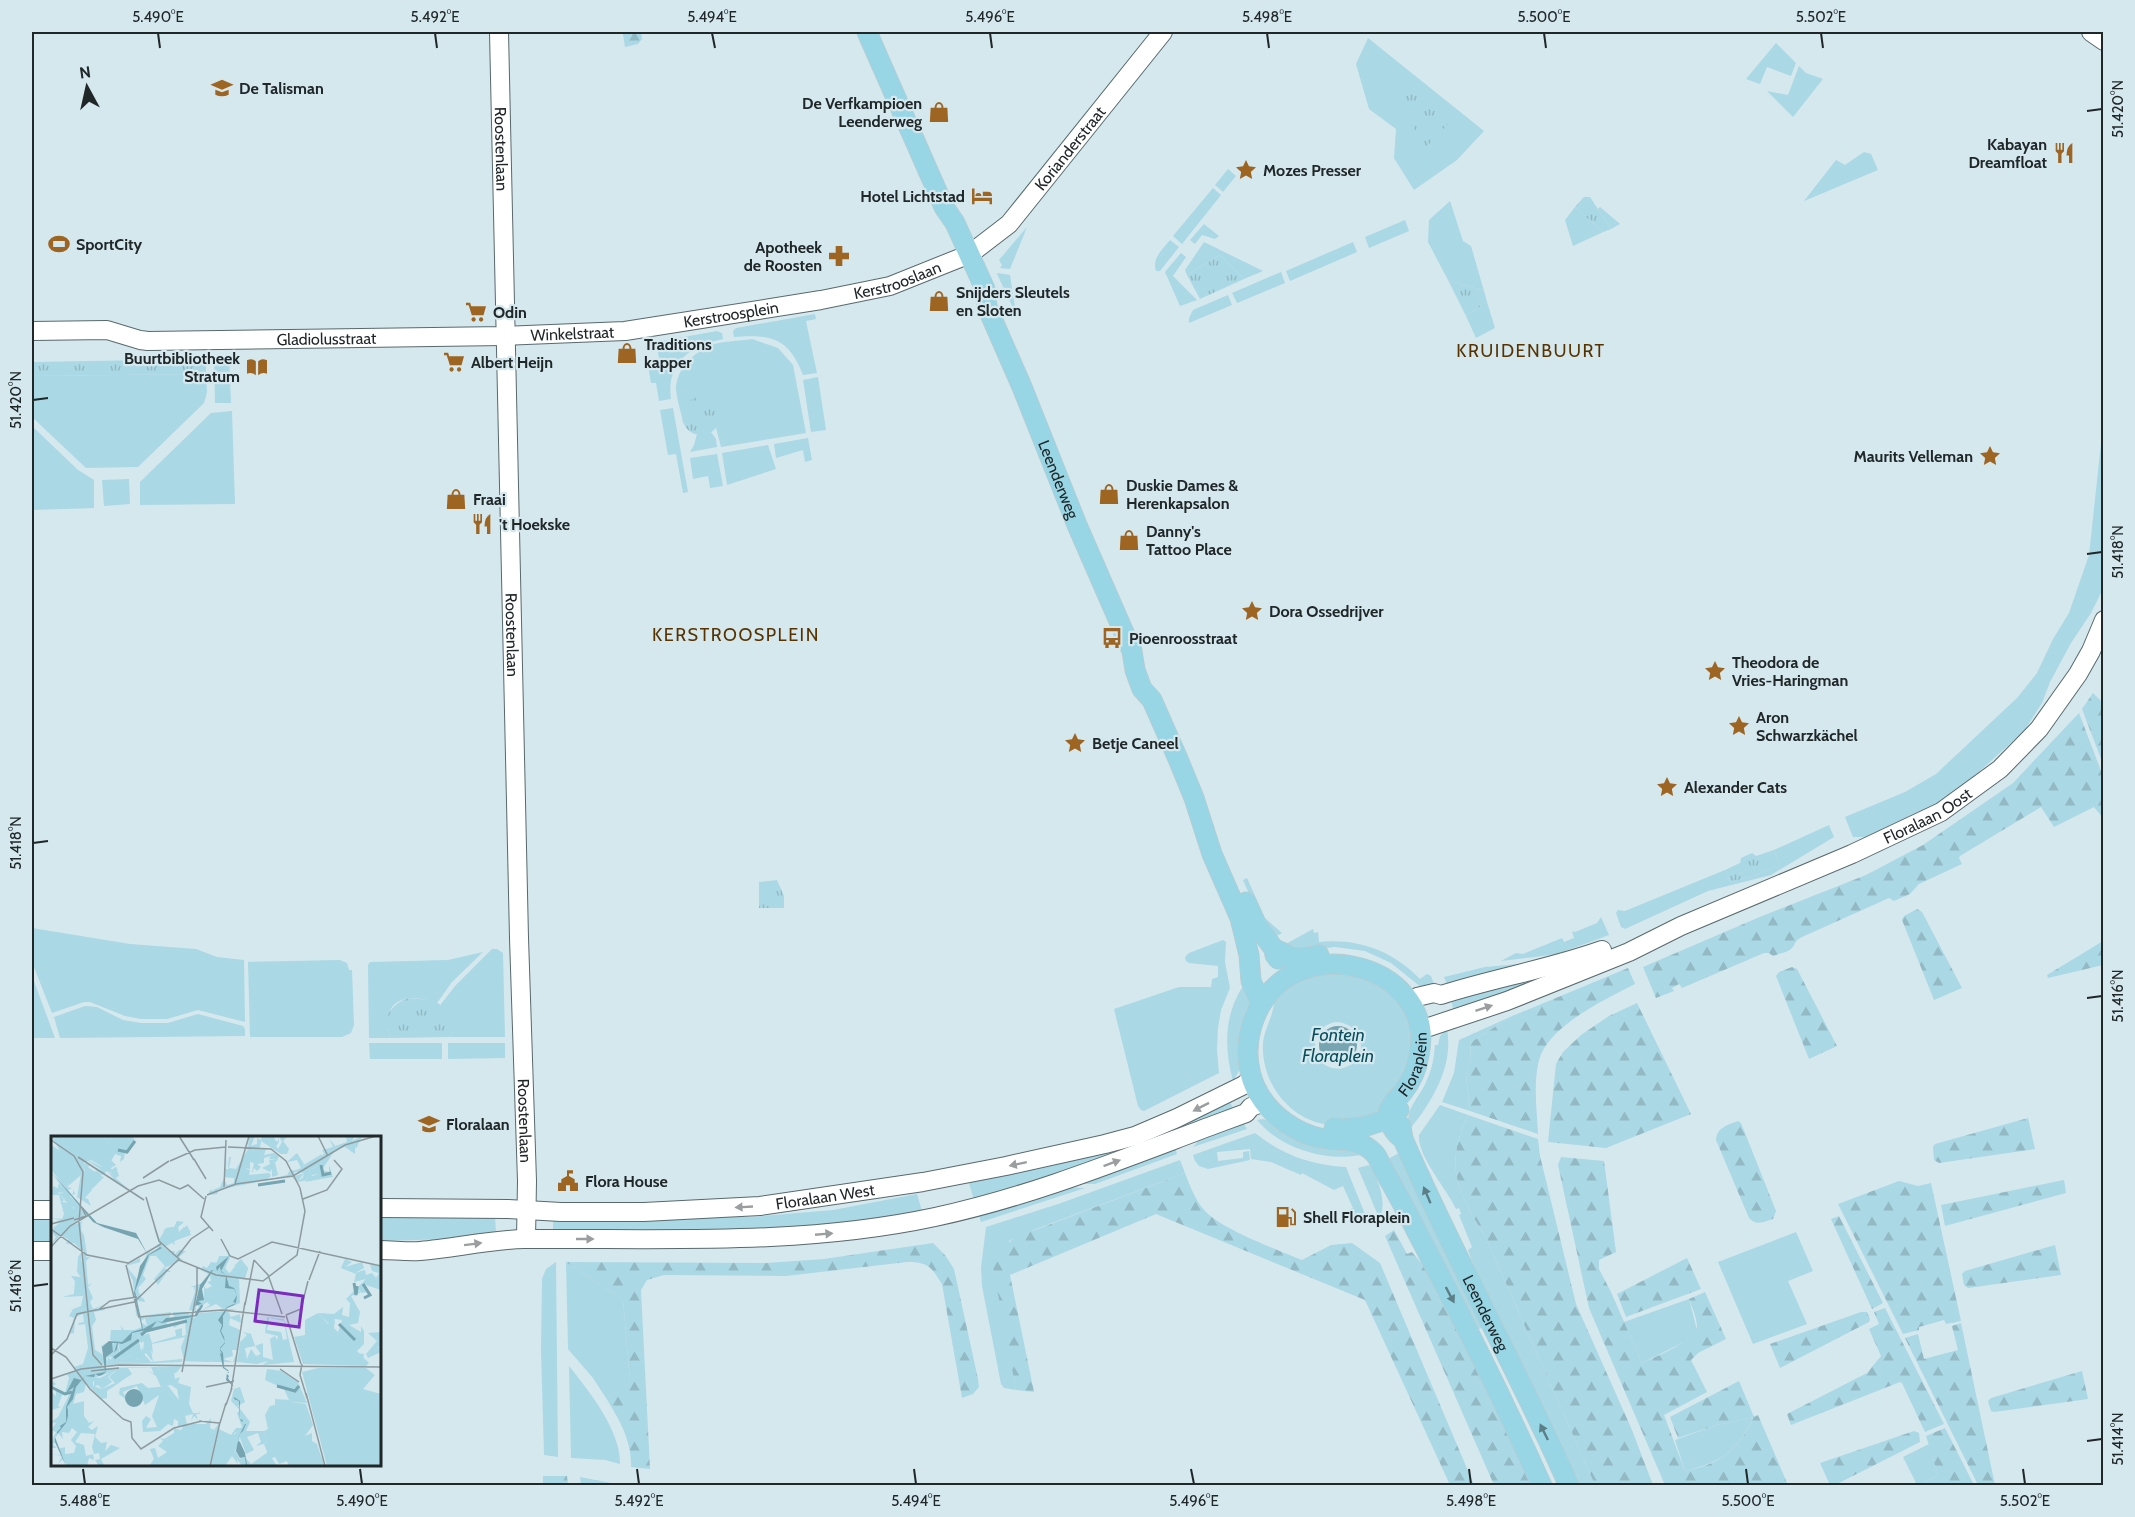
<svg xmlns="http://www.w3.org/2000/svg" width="2135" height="1517" font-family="Cabin,sans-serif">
<defs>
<pattern id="forest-firs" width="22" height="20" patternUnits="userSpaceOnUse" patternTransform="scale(1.5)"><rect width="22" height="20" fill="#aad8e5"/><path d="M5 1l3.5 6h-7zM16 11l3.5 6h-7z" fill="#92b9c4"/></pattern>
<pattern id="park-tufts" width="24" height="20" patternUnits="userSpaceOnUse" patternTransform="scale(1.5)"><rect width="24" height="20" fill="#aad8e5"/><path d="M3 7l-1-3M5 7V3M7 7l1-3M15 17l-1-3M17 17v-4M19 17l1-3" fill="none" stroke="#92b9c4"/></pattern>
</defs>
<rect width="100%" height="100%" fill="#d5e8ee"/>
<!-- grass -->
<g fill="#aad8e5" fill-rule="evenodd">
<path d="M1368,38L1484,131L1457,160L1414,190L1394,158L1396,129L1369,109L1356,64Z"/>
<path d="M1776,43L1796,63L1791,76L1767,67L1760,84L1746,79Z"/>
<path d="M1799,66L1806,73L1823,79L1793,117L1767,91L1788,95Z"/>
<path d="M1864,152L1871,154L1878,170L1804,201L1836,160L1845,165Z"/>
<path d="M1228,169L1236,176L1223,192L1215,185Z"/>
<path d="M1213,188L1221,195L1182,244L1173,236Z"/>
<path d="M1450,201L1463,241L1471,246L1484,291L1448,280L1428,242L1429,220Z"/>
<path d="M1575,207L1603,232L1573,246L1565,220Z"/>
<path d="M1600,207L1620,224L1611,229L1598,209Z"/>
<path d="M1405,220L1409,231L1369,248L1365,237Z"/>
<path d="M1204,224L1219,236L1215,239L1202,235L1195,244L1190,240Z"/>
<path d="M1027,227L1010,269L1000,268L1002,265L999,260Z"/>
<path d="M1170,240L1179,247L1160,271H1156C1152,258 1162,250 1170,240Z"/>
<path d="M1204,242L1263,271L1244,279L1220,255L1187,275L1185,270Z"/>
<path d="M1353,242L1357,252L1290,281L1286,271Z"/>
<path d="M1181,253L1186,257L1173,276L1197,300L1180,306L1165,272Z"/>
<path d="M1281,272L1285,283L1237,303L1232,293Z"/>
<path d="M998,273L1010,275L1016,314L997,274Z"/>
<path d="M1228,295L1232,305L1189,323V318L1193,310Z"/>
<path d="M1487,302L1495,328L1476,338L1466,316Z"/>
<path d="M815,314L816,319L806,321L817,373L803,375C789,338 771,334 734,337L733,331L736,328Z"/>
<path d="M717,331L722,333L723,339C691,346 666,361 671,399L659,401L656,383H651L648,366L660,364L656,342Z"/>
<path d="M752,339L778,348L793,365L806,433L721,447L716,428L719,422L683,412L682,418C680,409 677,399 676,390C676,370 692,354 709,346C721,341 739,341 752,339Z"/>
<path d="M229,355L231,403H215L214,356Z"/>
<path d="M206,374L207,392L204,403L138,467L86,468L32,417V376Z"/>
<path d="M818,377L826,430L811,432L803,380Z"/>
<path d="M673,408L688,492L683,493L676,454L668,455L660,410Z"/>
<path d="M232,411L235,504L140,505V482L211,413Z"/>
<path d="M2103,425L2104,576L2101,593L2091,613L2071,643L2050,682L2042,703L2024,731L1939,808L1870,837H1853L1845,817L1905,792L1936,774L2017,698L2037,673L2053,639L2069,613L2089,555Z"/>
<path d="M32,426L78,470L94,480V508L32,510Z"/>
<path d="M711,432L716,439L717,447L690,452L694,445L697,434Z"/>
<path d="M808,438L812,460L805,462L803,450L776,458L774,444Z"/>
<path d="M768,445L776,469L727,485L722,453Z"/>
<path d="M717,454L723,486L710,488L708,476L693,479L690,458Z"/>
<path d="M129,479L130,504L104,506L102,480Z"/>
<path d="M1829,825L1834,837L1771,875L1708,891L1625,929L1621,927L1616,913L1618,910L1625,911L1725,870L1730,882L1753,876L1780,865L1774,850Z"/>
<path d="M1247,878L1265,918L1282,933L1275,937L1257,912L1243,880Z"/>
<path d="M1601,917L1609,935L1557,954L1501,961L1516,953L1523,954L1562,938L1564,942L1574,938L1572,931L1575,932L1597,923Z"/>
<path d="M32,928L130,944L196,949L217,957L244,960L245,1022L198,1010L167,1019H141L125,1016L90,1002H84L52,1013L32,962Z"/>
<path d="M1313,929L1314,933L1318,932L1319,942C1358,938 1393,951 1420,979L1427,974L1431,976L1435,987H1421L1391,963L1365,951L1335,947L1301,951L1284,945Z"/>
<path d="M1223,940L1226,942L1225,962L1230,988L1221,1010L1218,1028L1217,1050L1219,1073L1144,1111L1141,1110L1138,1106L1114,1009L1179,987H1211L1212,979L1218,977V966L1189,963L1186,961L1185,957L1189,953Z"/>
<path d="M492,949H497L503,953L505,1037H450L454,1032L441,1004L456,985Z"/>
<path d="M1618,949L1454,1012L1451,1000Z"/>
<path d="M483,952L452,982L437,1003C424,998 399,994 391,1009C388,1015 388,1024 387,1029L391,1038H369L368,965L370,962L448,960Z"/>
<path d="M340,960L347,963L349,970H352L354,1025L351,1033L342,1037H250L248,962Z"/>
<path d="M1541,962L1447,984L1444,977L1485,967Z"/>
<path d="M1304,973L1374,977L1408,1011L1413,1058L1383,1111C1370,1115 1353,1125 1339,1125C1295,1127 1261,1086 1263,1044C1264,1027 1276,1013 1274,996ZM1335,1022C1365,1022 1371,1062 1343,1068C1312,1074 1303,1029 1335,1022Z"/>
<path d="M32,976L55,1038H32Z"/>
<path d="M1243,986L1251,1006L1240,1069L1233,1081C1224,1048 1224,1015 1243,986Z"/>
<path d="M85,1006L97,1007L123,1020L141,1023H168L198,1014L243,1026L245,1029V1036L60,1038L54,1017Z"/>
<path d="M1510,1017L1470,1043L1471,1059L1466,1075L1470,1111L1442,1102L1454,1073L1459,1040Z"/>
<path d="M1447,1029C1454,1066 1432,1102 1410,1129C1403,1110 1419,1099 1426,1082C1432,1070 1434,1058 1435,1045H1438L1440,1036Z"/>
<path d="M369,1043H442V1059H370Z"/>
<path d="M448,1043H505V1058L448,1059Z"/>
<path d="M1228,1098L1233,1108L1079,1167L974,1200L968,1180Z"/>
<path d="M1440,1105L1468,1115C1444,1166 1457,1191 1485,1236L1595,1485H1578L1479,1281L1468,1250L1472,1247L1459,1215L1461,1214L1459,1208L1456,1209C1447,1189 1417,1156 1419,1135Z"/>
<path d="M1263,1119L1348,1147L1361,1155C1325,1162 1280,1148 1257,1120Z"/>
<path d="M1243,1123L1247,1129L1193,1147L1200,1139Z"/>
<path d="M1255,1133C1283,1155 1311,1165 1346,1167L1369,1224C1358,1227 1350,1221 1344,1212L1353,1208L1343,1186L1334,1190L1302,1173L1301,1175L1271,1162L1251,1159L1250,1149L1217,1152L1218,1161L1243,1158V1152L1249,1151L1250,1160L1208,1169L1199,1166L1195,1161L1193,1155Z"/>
<path d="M1175,1148L1177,1154L1095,1184H1075Z"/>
<path d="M1399,1153L1485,1326L1478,1330L1388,1159Z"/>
<path d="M1180,1160L1185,1173L1028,1232L1009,1241V1347L1016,1390L1004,1388L1001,1384L982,1286L981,1268L986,1227L1061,1203Z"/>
<path d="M1369,1165C1378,1176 1388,1205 1379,1218L1358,1168Z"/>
<path d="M1062,1187L1085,1188L981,1222L978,1212Z"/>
<path d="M917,1194L922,1211C800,1234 676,1232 553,1233V1216L751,1217L833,1210Z"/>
<path d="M495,1216L496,1234L448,1239L380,1241V1217Z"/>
<rect x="32" y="1218" width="20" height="23"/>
<path d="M1796,1232L1813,1271L1788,1281L1807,1324L1753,1344L1718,1262Z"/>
<path d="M556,1262L558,1457L544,1455L541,1350L542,1279L546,1269Z"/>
<path d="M566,1262L623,1300L630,1380L625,1387L606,1398L593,1378L568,1349Z"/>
<path d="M1689,1299L1697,1330L1692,1338L1642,1363L1624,1322Z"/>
<path d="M569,1366C589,1391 621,1431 620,1464L605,1460L571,1458Z"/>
<path d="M1754,1417C1736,1452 1724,1461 1685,1471L1675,1440L1717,1425Z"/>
<path d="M1929,1444L1938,1475L1921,1485H1917L1903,1457Z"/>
</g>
<!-- forest -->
<g fill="url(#forest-firs)">
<path d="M624,32H641L642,39L638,44L625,47L623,34Z"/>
<path d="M2093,693L2103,703V764L2082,709Z"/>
<path d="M2079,713L2103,776V818L2094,807L2054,827L2041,807L1960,856L1959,858L1962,864L1919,884L1910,894L1894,901L1889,898L1802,937C1794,941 1797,942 1792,948C1789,952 1778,954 1773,956L1769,953H1764L1682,988L1679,984L1672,988L1674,991L1656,998L1643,967L1762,916L1866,875L1923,845L2013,783Z"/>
<path d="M1917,909L1922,912L1962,988L1934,1000L1902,920L1904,916Z"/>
<path d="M2103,941V965L2048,978L2047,975L2052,972Z"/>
<path d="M1792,967L1797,969L1837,1046L1809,1059L1776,976L1779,972Z"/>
<path d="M1628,968L1635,984C1606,999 1548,1026 1539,1060C1533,1084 1537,1111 1538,1134L1470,1111L1466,1075L1471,1059L1470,1043L1510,1017Z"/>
<path d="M1637,1003L1691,1114L1606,1148L1548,1142L1556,1064L1563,1052L1581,1035L1609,1016Z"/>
<path d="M1468,1115L1538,1139L1540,1156L1576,1304L1632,1430L1653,1485H1595L1485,1236C1457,1191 1444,1166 1468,1115Z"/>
<path d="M2028,1118L2035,1149L1939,1163L1934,1160L1933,1147L1935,1144Z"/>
<path d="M1738,1121L1741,1123L1776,1211L1773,1219C1763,1222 1757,1226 1749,1218L1716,1140C1717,1127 1728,1125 1738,1121Z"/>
<path d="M1561,1157L1604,1161L1616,1252L1599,1260V1269L1611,1292L1642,1363C1653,1358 1697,1340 1697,1327C1697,1318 1692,1307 1689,1299L1705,1292L1726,1339L1698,1353L1691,1360L1707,1392L1664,1415L1685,1471C1721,1464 1738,1450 1754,1417L1717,1425L1678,1438L1670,1417L1739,1381L1754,1417L1758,1415L1788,1485H1665L1589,1308L1558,1165Z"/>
<path d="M1185,1173C1190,1186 1195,1200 1205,1211C1223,1230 1276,1249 1302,1260L1331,1245L1352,1243L1380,1263L1474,1485H1450L1365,1300L1156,1214L1010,1275L1034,1392L1016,1390L993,1267C1002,1246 1012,1235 1035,1230Z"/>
<path d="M2064,1180L2066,1193L1945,1226L1941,1205Z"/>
<path d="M1899,1181L1918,1186L1931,1183L1961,1321L1946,1324L1944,1320L1919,1327V1330L1903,1334L1838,1204Z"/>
<path d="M1839,1216L1883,1303L1872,1309L1831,1219Z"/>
<path d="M1394,1230L1407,1254L1412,1252L1433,1277L1496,1403L1531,1485H1494L1385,1236Z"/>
<path d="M933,1243L945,1255L954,1269L978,1379L979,1387L973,1394L962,1398L942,1284C931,1267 929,1262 907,1262L786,1276L664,1275L647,1280L641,1290L650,1469L631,1467C632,1441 619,1419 606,1398L624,1387L630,1380L623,1300L566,1262L766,1263L824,1259Z"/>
<path d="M2055,1245L2061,1275L1968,1288L1964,1285L1962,1274L1965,1271Z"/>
<path d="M1687,1258L1701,1289L1626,1317L1617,1294Z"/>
<path d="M1885,1308L1944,1424L1925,1432L1902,1383L1900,1382L1791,1425L1787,1414L1867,1373L1881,1356L1869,1329L1879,1324L1874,1312Z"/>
<path d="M1861,1312H1867L1870,1319L1869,1322L1780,1368L1770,1344Z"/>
<path d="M1961,1323L1995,1485H1978L1905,1338L1918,1334L1924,1359L1958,1350L1952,1326Z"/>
<path d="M2082,1371L2088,1399L1994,1412L1991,1411L1988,1401L1991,1398Z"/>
<path d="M1945,1428L1974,1485H1921L1938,1475L1926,1436Z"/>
<path d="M1914,1431L1919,1433L1920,1442L1835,1485H1830L1820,1463Z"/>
<path d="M543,1476H567L568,1485H543Z"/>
<path d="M580,1477L621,1485H581Z"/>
</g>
<!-- park -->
<g fill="url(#park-tufts)">
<path d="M1416,83L1454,118L1426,147L1395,98Z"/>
<path d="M1584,197H1590L1611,229L1603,232L1575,207Z"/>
<path d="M1220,255L1244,279L1200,299L1187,275Z"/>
<path d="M1448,280L1484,291L1487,302L1466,316Z"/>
<path d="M206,359V374L32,376V362Z"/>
<circle cx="701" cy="416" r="19"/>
<path d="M1774,850L1780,865L1753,876L1730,882L1725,870L1740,863L1741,858L1752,853L1756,856Z"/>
<path d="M777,880L784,896V908H759V882Z"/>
<path d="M406,999C425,998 442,1000 454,1017V1032L450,1037L391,1038C381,1020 389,1006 406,999Z"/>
</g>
<!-- water -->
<circle fill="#76a4b1" cx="1338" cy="1045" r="19"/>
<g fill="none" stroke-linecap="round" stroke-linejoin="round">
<defs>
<g id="secondary">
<path id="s1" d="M499,32L519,938L527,1181L526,1239"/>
<path d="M2091,32L2104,41"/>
<path id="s2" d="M32,331L107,330L140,340L148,341L504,336L625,331L821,300L890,286L970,254L1009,224L1163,32"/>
<path d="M1417,997L1434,993L1441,995C1494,978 1549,969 1602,950"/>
<path id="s3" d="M1429,1027L1507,1001L1629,952L1681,926L1852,854L1941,812L2000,769L2039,729L2078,674L2091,651L2104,620"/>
<path id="s4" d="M380,1208L508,1209L561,1212H644L760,1206L923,1182L1006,1166L1105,1144L1135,1136L1177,1118L1244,1085L1252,1078"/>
<path d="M32,1210H52"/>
<path d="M380,1250C393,1250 407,1252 420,1251C455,1248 489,1240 524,1239C661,1238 800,1246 935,1217C1033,1196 1125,1158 1219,1123L1246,1113L1251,1107L1264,1102"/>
<path d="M32,1251H52"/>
</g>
<g id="primary">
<path id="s5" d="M867,32L944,207L955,223L985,289L987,307L1022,387L1077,525L1132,651L1135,670L1142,689L1152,700L1178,759L1194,798L1212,854L1240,918L1249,955L1251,981L1261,1003"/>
<path d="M1246,902L1257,926L1274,949L1275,955L1278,959"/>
<path d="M1274,949C1280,950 1283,953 1288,956C1298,961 1309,957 1319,955"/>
<path id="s6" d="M1401,1126L1403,1139C1454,1257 1517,1368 1569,1486"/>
<path d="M1334,1128C1357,1130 1382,1125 1399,1110"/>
<path id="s7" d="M1403,1139C1393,1132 1388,1122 1389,1110C1392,1103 1398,1098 1403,1092C1411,1082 1417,1069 1419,1055C1439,961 1280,921 1251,1029C1245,1050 1248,1076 1259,1094C1272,1116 1296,1133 1320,1138C1342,1142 1358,1136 1375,1154C1379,1159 1382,1168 1386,1174C1398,1195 1409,1216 1420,1238C1463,1319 1504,1401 1542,1486"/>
</g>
</defs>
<!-- secondary casing -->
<use href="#secondary" stroke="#58696d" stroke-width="20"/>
<!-- primary casing -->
<use href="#primary" stroke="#c5c7c7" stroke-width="21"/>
<!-- secondary -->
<use href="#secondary" stroke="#fff" stroke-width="18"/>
<!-- primary -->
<use href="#primary" stroke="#99d6e5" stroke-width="20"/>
</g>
<!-- one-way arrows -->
<defs><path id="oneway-solid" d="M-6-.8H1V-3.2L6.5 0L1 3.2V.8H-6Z" transform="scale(1.5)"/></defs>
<g fill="#9b9e9f">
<use href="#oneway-solid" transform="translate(1484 1008) rotate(-18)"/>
<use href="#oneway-solid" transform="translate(1201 1107) rotate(153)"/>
<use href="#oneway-solid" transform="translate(1112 1163) rotate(-20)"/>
<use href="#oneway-solid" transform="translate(1018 1164) rotate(168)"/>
<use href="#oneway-solid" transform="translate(744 1207) rotate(177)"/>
<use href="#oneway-solid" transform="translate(824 1234) rotate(-5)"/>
<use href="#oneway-solid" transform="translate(585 1239)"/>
<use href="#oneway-solid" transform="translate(473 1244) rotate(-7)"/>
</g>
<g fill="#5c7e87">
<use href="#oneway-solid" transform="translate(1427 1195) rotate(-113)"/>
<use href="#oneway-solid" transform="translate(1450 1295) rotate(62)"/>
<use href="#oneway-solid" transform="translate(1544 1432) rotate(-116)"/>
</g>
<!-- ticks -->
<path fill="none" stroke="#202729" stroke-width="2" d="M158,33L160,48M435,33L437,48M712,33L715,48M990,33L992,48M1267,33L1269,48M1544,33L1546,48M1821,33L1823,48M2087,111L2102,109M33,400L48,398M2087,554L2102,552M33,843L48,841M2087,998L2102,996M33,1286L48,1284M2087,1441L2102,1439M83,1469L85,1484M360,1469L362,1484M637,1469L639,1484M914,1469L916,1484M1191,1469L1194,1484M1469,1469L1471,1484M1746,1469L1748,1484M2023,1469L2025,1484"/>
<!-- icons -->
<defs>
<symbol id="school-bare" viewBox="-9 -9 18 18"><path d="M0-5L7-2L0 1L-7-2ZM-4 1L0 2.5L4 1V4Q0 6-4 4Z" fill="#9d6521" stroke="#d5e8ee" stroke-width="2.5" paint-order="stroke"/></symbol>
<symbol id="shop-bare" viewBox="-9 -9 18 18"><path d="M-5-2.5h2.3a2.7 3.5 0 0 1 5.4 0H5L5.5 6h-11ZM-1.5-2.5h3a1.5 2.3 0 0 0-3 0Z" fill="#9d6521" stroke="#d5e8ee" stroke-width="2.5" paint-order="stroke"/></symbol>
<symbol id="restaurant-bare" viewBox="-9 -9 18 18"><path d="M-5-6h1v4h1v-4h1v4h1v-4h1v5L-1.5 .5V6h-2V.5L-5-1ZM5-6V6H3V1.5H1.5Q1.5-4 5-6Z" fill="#9d6521" stroke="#d5e8ee" stroke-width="2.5" paint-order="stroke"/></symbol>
<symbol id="sight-bare" viewBox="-9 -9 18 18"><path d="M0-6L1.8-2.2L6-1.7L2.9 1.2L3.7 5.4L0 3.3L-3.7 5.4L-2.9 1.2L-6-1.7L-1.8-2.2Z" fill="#9d6521" stroke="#d5e8ee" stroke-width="2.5" paint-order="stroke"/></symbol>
<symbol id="hotel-bare" viewBox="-9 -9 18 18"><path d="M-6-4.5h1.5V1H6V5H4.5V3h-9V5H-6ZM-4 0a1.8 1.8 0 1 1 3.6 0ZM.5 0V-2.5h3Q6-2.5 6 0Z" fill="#9d6521" stroke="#d5e8ee" stroke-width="2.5" paint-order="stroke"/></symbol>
<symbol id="stadium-bare" viewBox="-9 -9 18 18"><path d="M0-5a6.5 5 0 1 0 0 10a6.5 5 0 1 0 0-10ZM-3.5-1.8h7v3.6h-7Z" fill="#9d6521" stroke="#d5e8ee" stroke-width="2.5" paint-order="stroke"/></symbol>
<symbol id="pharmacy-bare" viewBox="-9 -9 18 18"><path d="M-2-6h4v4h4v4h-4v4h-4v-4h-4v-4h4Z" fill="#9d6521" stroke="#d5e8ee" stroke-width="2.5" paint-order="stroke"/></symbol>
<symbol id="supermarket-bare" viewBox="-9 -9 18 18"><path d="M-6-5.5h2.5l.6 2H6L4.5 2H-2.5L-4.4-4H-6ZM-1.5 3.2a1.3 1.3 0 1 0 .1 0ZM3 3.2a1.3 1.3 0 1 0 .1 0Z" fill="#9d6521" stroke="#d5e8ee" stroke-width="2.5" paint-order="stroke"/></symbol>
<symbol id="library-bare" viewBox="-9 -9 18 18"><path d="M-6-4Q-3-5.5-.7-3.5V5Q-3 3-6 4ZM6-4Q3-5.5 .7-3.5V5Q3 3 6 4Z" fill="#9d6521" stroke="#d5e8ee" stroke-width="2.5" paint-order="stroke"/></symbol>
<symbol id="bus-bare" viewBox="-9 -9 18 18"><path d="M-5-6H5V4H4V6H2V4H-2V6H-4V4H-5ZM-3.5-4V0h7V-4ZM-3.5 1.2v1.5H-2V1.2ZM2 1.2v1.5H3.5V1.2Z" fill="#9d6521" stroke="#d5e8ee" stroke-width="2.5" paint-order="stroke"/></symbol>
<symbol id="civic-bare" viewBox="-9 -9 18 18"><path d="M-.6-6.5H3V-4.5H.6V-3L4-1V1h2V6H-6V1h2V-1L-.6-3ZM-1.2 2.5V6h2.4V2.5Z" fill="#9d6521" stroke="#d5e8ee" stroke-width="2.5" paint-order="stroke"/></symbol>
<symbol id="fuel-bare" viewBox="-9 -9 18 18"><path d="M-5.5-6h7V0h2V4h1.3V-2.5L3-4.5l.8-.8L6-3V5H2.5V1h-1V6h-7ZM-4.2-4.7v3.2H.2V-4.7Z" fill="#9d6521" stroke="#d5e8ee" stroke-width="2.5" paint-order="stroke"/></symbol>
</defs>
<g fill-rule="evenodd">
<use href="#school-bare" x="207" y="73" width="30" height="30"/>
<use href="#shop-bare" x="924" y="97" width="30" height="30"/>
<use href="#restaurant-bare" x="2049" y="138" width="30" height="30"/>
<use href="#sight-bare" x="1231" y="155" width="30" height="30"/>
<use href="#hotel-bare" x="967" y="181" width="30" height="30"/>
<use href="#stadium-bare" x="44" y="229" width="30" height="30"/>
<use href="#pharmacy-bare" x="824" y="241" width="30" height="30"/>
<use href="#shop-bare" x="924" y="286" width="30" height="30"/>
<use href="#supermarket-bare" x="461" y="297" width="30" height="30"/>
<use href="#shop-bare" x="612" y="338" width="30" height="30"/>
<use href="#supermarket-bare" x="439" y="347" width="30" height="30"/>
<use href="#library-bare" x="242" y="352" width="30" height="30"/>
<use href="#sight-bare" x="1975" y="441" width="30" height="30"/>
<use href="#shop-bare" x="1094" y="479" width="30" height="30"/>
<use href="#shop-bare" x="441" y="484" width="30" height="30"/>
<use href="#restaurant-bare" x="467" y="509" width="30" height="30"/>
<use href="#shop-bare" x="1114" y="525" width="30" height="30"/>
<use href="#sight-bare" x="1237" y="596" width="30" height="30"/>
<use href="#bus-bare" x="1097" y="623" width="30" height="30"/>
<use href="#sight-bare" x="1700" y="656" width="30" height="30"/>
<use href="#sight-bare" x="1724" y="711" width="30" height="30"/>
<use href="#sight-bare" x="1060" y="728" width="30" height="30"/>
<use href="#sight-bare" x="1652" y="772" width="30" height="30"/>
<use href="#school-bare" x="414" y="1109" width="30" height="30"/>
<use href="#civic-bare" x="553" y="1166" width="30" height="30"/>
<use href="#fuel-bare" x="1271" y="1202" width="30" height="30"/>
</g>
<g text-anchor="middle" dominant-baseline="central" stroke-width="4.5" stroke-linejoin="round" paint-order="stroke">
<!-- poi labels -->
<g font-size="16" font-weight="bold" fill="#202729" stroke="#d5e8ee" text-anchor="start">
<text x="239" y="88">De Talisman</text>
<text x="922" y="103" text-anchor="end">De Verfkampioen<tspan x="922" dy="18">Leenderweg</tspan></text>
<text x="2047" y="144" text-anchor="end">Kabayan<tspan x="2047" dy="18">Dreamfloat</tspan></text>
<text x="1263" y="170">Mozes Presser</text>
<text x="965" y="196" text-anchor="end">Hotel Lichtstad</text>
<text x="76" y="244">SportCity</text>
<text x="822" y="247" text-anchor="end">Apotheek<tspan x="822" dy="18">de Roosten</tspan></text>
<text x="956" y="292">Snijders Sleutels<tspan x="956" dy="18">en Sloten</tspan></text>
<text x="493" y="312">Odin</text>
<text x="644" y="344">Traditions<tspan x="644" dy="18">kapper</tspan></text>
<text x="240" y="358" text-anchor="end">Buurtbibliotheek<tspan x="240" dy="18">Stratum</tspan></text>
<text x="471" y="362">Albert Heijn</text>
<text x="1973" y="456" text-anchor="end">Maurits Velleman</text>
<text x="1126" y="485">Duskie Dames &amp;<tspan x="1126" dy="18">Herenkapsalon</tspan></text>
<text x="473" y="499">Fraai</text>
<text x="499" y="524">'t Hoekske</text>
<text x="1146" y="531">Danny's<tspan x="1146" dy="18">Tattoo Place</tspan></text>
<text x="1269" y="611">Dora Ossedrijver</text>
<text x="1129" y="638">Pioenroosstraat</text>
<text x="1732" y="662">Theodora de<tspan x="1732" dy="18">Vries-Haringman</tspan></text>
<text x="1756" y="717">Aron<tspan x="1756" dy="18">Schwarzkächel</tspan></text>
<text x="1092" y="743">Betje Caneel</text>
<text x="1684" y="787">Alexander Cats</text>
<text x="446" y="1124">Floralaan</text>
<text x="585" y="1181">Flora House</text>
<text x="1303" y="1217">Shell Floraplein</text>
</g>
<!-- street labels -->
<g font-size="16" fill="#202729" stroke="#d5e8ee">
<text stroke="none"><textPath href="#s2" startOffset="1096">Korianderstraat</textPath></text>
<text stroke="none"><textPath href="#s1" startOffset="117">Roostenlaan</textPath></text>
<text stroke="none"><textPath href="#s2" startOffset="872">Kerstrooslaan</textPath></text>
<text stroke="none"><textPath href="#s2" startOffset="702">Kerstroosplein</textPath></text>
<text stroke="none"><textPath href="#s2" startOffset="542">Winkelstraat</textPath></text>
<text stroke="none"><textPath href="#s2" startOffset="296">Gladiolusstraat</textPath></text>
<text stroke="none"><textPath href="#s5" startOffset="488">Leenderweg</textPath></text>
<text stroke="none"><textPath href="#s1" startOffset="603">Roostenlaan</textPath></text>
<text stroke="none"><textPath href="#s3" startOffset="542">Floralaan Oost</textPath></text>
<text stroke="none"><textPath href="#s7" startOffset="87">Floraplein</textPath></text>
<text stroke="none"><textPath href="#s1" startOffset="1089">Roostenlaan</textPath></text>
<text stroke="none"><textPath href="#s4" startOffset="446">Floralaan West</textPath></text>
<text stroke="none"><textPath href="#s6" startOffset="206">Leenderweg</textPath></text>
</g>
<!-- neighbourhood labels -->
<g font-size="18" letter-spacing="1.5" fill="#583300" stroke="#d5e8ee">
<text x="1531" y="351">KRUIDENBUURT</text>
<text x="736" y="635">KERSTROOSPLEIN</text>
</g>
<!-- water labels -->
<g font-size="18" font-style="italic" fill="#094e5c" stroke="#d5e8ee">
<text x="1338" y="1035">Fontein<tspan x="1338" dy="21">Floraplein</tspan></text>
</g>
</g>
<!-- overview -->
<g transform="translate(51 1136)">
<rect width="330" height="330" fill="#d5e8ee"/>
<path d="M0,0L49,27L52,31L40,24L32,27L34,38L53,41L42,52L39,50L41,54L34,62L37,63L40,70L26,61L30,38L13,51L0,33L3,14L9,15ZM198,0H204L200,10L206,8V2L210,4L211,0H223L224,4L227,6V0L228,6L225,10L227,13L231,6L228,0H237L232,5L238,13L236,18H230L210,5L209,12L215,13L213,19L223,17L228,20L226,25L224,26L227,39L221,41V33L219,36L211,32L219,28L218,24H226L218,23L220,20L213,22V27L206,28L210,31L206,35L203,32L202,36H201L203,27L199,26V33L193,32L199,34L198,39L218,37L220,40L215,44L236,39L239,34L246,35L242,38L244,40L253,37L247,45L254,40L257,44L247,46L239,40L175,52L172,49L174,53L166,54L167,58L157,59L159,54L163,55L159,50L162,54L169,51L173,42L176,49L183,47V42L173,41L176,20L175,33H178L177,31L178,21H180L178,32L185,33L197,13ZM295,0H304L301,5L311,0L305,13L304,10V18L294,11L284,14L271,34L278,36V29L282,41L270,43L267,38L260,39L258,34L272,28L271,24L267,28L273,17L271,14L282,11L278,2L284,10L296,6ZM2,50L11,54L7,57L13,64L11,66L17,67L13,64L15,60H11L15,58L17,62L14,64L22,67V73L27,68L36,79L16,91L28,87L29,91V86L31,85L30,94L33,99L36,119L35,121H39L35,125L37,149L41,147L37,151L42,162L39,166L42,173L52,169L44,174L33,176L45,175L54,171V174L43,176L45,184L41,190L44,214L51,218L54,226L56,222V227L92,226L93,199L98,197L101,207L125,200L124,194L131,192V200L135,199L134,183L116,186V190L132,186L123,192L122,189L93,196L87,201L91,219L85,224L79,219L71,224L67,207L62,213L65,219L54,222L50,210L59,205L51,211L55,221L62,216L60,207L65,206L59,204L60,194H71L69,189L73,194H83L91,191V187L96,190L94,182L90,185L85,179L82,145L75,130L89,122V126L75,130L86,143L96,117L110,112L105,111L108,107L102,90L110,105L114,101L112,92L114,96L115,92L124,91L126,85L133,86L126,92L128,99L136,89L140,99L123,105L124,109L120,106L114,111L110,108H109L118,115H124L123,119L128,114L135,115L128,121L132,124L113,132L116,133L120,136H116L107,149L103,143L114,130L105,120H99L92,139L95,143L87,152L89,160L93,163L94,166L86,165L90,180L120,176L118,182L123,184L122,176H137L138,179L143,175L139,181L143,182L149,177L175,175L165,168L150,175L159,169L156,166L148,172L145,165V175L138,174L144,156L143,151H139L155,146L148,153L150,163L153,162V150L155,153L161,150L156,146L160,145L159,139L150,134L152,130L156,132L160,126L167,127L168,120H177V112L179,122L174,132L178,137L186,135L187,130H183L189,124L197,132L194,142L198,144L188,143L189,167L175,173H185L177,175L180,181L189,178L190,187L179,182L178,189L189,194L186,214H181L182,220L172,223L182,226L185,218L184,226H163L162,222L160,226L133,225L130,211L134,201L101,208L102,218L100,214L93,218L100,226L131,223V226L53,229L44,222L55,232L131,230L125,237L110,236L107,231L77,232L81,238L56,255V262L50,263L35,247L33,256L25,258L22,268L33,265V280L38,287L43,285L37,291L41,294L47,290L44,301L50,307L56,306L54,315L60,309L69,312L50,323L53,329L48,330L44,324L49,323L48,317L43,318L41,311L44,298L30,297L24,306L33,309L35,320L42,318L43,324L38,322L36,330H16L12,323L7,328L11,320L0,318L10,319L7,313L14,311V318L23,317L25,310L20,304L26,296L21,292L18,297L11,296L12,303L6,296V299L4,301V307L1,308L6,312H0V306L5,296L0,294L5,287L0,286L7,281L21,253L15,259H11L7,270L10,271L1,274L0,255L5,260V254L14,257L18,242L16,238L0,244L5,248L0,251V244L12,239L25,235L23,231L32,228L37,212L34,188L28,189L27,187L33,186L32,178L24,181L23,197L19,198L23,182L18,180L22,173L30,170L32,160L11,161L23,158L24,145L20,140L30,141L26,136L27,121L30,117L31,128V116L35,118L23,107L15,108L17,103L9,99L0,109L5,101L1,97L3,91L9,87L0,88L9,84L0,82L11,83L13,78L8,59H0ZM65,235L58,241L64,247L51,253L42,250V242ZM294,123L301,126L294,131L311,126L313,132L304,137L314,134L315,139L321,137L325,142L328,137L321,135L319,128L330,131V154L315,149L317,156L310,157L308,153L309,157L300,160L309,176L307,187L298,189L310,196V190L313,195V208L304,217L313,218L311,227L287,196L291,184L284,183L279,189L267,177L283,178L292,171L291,179L298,181L299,167L295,163L315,143L303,146L305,138L290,132ZM330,196V210L325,212L330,211V216L317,222L315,218L326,205L317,197ZM189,251L194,266L187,270L199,286L195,295H213L216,307L205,310L210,306L207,297L196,301L203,314L195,318L188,299L182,304L181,301L191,291L186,277L189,274L180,265L183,253ZM217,316L226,330H195L194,321L200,328Z" fill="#aad8e5" fill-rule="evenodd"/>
<path d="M1,0H48L42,17L46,8L55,10L57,6L48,5L51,0H82L83,4L87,0L74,16L73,23L69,26L70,20L64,18L60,24L65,29L60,32L57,30L58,35L65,31L67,34L64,32L58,36L77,53L54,38L63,43L56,35L52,39L38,29L35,40L38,37L45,43L47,40L40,37L46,35L51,39L44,44L35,41L32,27L39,29L52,35L31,21L51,31L49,27L27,18ZM0,9L19,21L29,33L30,39L16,51L21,52L17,54L21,59L23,54L24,58L19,60L27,68L25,73L14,64L16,60L13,63L8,58L13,56L8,57L10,53L6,55L8,47L0,37L14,53V50L0,33L14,49L18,48L6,33L16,46L2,33ZM246,17L253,28L251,30L271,18L272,28L258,34L261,40L271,37L268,38L270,43L254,46L257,43L252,41L253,37L242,35L250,32L246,24L236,26ZM216,181L233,183L243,226L212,229L217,225L206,228L186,226L189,206L196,199L192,196L210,200L200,198L204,210L194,212L196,223L200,213L205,220L210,218L204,210L212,207V221L222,224L219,203L224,200L226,204L227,200L214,197ZM218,182L233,185L236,203L232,204L230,196L216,194ZM156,194L165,211L166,203H176L174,214L168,211L162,215L164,225L169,224L168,214L169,226L133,225L134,218L137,213L135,218L140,219H134V224L152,225L158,219L161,222L146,203V212L137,202L142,204ZM92,198L98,209L95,204L90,207L94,217L100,214L102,226L94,216L92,226L56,227L57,221L60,224L61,218L65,219L61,212L66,207L71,224L79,219L86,224L92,211L87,201ZM100,231H107L110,236H123L124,243L129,241L127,247L140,251L138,268L142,277H149L147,273L149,278H145L147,284L143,280L140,285L142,278L134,280L136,288H155L160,282L159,292L163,294L168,287L158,330H98L103,323L99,313L104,312L107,322L116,316L107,310L112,305L109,302L113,303L123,297V292L130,294L132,291L127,290V285L123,283L122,290L117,288L109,295L92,296L91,285L95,280L100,283L95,292L106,291L101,280L108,259L94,269L86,250L72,256L76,264L68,258L69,252L91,247L97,252L117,250L128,264L126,253L120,249L110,251L105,240L95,234L103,238ZM65,234L57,241L61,246L51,253L47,249L43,251V245L36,247L41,241L49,242ZM233,253L243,257L240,266L255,268L262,289L254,300L261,297V305L266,308L273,330H238L236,325L228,328L224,321L219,323L213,308L216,307L213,295L217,293L214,279L219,270L224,269V263L238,264ZM185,292H193L182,298L188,299L189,310L184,314L189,323L194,321L196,329L191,330L186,323L187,328L181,320L174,330H159L168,293L180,299Z" fill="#aad8e5" fill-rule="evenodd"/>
<path d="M33,0H60L55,10L76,16L64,18L58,29L61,34L65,31L68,40L64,42L56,32L17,10ZM35,30L52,41L36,58L33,55ZM126,85L128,96L133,91L140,95L114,111L108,104L115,92L123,91ZM177,120L174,132L178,138L190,123L197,132L194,142L161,136L168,121ZM267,177L277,188L284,184L283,192L318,227L315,230L252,228L243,201L254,199V184ZM267,232H315L324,239L312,253L330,258V330H276L251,236ZM216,233L231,235L247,246L256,267L240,266L242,257L214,244ZM257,309L268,324L271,321L273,330H250L251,314H258Z" fill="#aad8e5"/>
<path d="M0,36L46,87L85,97L97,119L109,111L111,112L98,119L84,155L92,193L106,185L111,186L115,182L144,179L146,174L149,171L150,169H152L150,168L144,170L149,149L161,134L166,135L165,131L178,120L170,135L175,139L178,150L183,152L184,154L186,159L185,167L183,169L176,172L174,177L172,180V190L170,195L173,201L174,207L169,213L172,217L173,231L174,232L177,234L178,237H176V238L178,240L177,242L183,251V261L189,265V283L192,284L191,286L194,288H195L192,295L189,298L187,305L189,306L194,317L196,329L195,330L194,321L189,322L185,315L188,300L194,288L191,286L189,283L188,265L183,263V251L175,244L176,237L178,236L172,232L169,217L171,218L169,214V212L174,206L169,195L171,189L167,184L176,171L185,167L182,166L186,159L183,153L174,152L175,139L170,136L169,131L170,129L166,135L162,134L151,153L153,164L147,165L151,168L152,170L146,180L111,187L106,185L100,193L81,197L80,204L71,208L67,207L66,213L63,217L66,207H61L62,216L55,221V233L54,237L51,239L48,240L44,238L43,241L34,240L25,251L22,263L16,271L17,274V280L15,287L4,301L15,330L4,306V301L6,299V296L10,292L9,290L15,286V271L23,251L15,257L23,242L30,244L34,240L54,236L51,211L58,205L71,206L81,196L91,193L83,157L89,130L97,119L87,103L52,91L42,86ZM74 262a9 9 0 1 1 18 0a9 9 0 1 1-18 0Z" fill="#76a4b1"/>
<path fill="none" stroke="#76a4b1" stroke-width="3" d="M67,14L76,16L84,5M270,29L272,39L280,37M207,49L234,45M303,147L305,159L306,150M312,148L319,159L313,162M288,188L304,204M90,199L95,195L136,185M63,222L88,204M226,250L244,255L248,250M0,251L14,258L21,256"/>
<path fill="none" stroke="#8d9b9f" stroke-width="1.5" d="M128,0L143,24M267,0L277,20M0,4L23,20L32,36L28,86L38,186L42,219L51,229M27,21L93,64M143,23L155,43M119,25L144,14L175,11M92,42L118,25M184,48L198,0M173,51L175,4M129,53L137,49L153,63M156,59L185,48L242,40L294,9L325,0M155,60L150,81L162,95M252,63L276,54L291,33L283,24M23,84L35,80L31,72M0,88L23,82M0,93L36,119L77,127M170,103L179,120L187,123L221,106L330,130M0,111L19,90L87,50L108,44L129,53M126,121L140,103L158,91M128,124L165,139L212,145L246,119L254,75L249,52L235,25L220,13L177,11M203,124L217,139L231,178M76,128L110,108M75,129L88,181L145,176M258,144L269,115M194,169L203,124M47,174L59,165L86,161M144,176L171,174L234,181M235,179L250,228M235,179L250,173L257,145M0,212L15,221L39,253L72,283M0,219L16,203L26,178L83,166L128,123L108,105L95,61M251,228L249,239L256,262M229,233L248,246M40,235L68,232M131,236L146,154V131M0,243L30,233L68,229L330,231M155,251L183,245M180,255L194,166M255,257L274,330M175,269L181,252M72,283L80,286L81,302L90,313L123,292L151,285M148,285L168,287M169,287L175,267M159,330L169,286"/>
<path fill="#7b2cbf" fill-opacity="0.15" stroke="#7b2cbf" stroke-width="3" d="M208,154L252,160L248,191L204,185Z"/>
<rect width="330" height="330" fill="none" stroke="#202729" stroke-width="3"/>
</g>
<!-- border -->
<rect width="2135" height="1517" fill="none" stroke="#d5e8ee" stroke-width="66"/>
<!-- north arrow -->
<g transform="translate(87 87) rotate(352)" stroke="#d5e8ee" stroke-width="4.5" paint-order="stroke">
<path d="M0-4.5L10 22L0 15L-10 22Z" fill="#202729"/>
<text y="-9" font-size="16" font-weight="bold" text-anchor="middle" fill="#202729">N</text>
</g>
<rect x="33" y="33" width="2069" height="1451" fill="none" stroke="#202729" stroke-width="2"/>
<g font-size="15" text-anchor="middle" fill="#202729">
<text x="158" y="22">5.490°E</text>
<text x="435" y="22">5.492°E</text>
<text x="712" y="22">5.494°E</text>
<text x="990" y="22">5.496°E</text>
<text x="1267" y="22">5.498°E</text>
<text x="1544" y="22">5.500°E</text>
<text x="1821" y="22">5.502°E</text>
<text transform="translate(2118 109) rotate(-90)" y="5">51.420°N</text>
<text transform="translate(16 400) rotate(-90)" y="5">51.420°N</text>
<text transform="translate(2118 552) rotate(-90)" y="5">51.418°N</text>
<text transform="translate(16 843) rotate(-90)" y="5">51.418°N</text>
<text transform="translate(2118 996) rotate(-90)" y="5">51.416°N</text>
<text transform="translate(16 1286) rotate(-90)" y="5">51.416°N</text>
<text transform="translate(2118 1439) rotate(-90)" y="5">51.414°N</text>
<text x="85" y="1506">5.488°E</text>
<text x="362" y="1506">5.490°E</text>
<text x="639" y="1506">5.492°E</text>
<text x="916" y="1506">5.494°E</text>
<text x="1194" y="1506">5.496°E</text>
<text x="1471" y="1506">5.498°E</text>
<text x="1748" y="1506">5.500°E</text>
<text x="2025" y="1506">5.502°E</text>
</g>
</svg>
